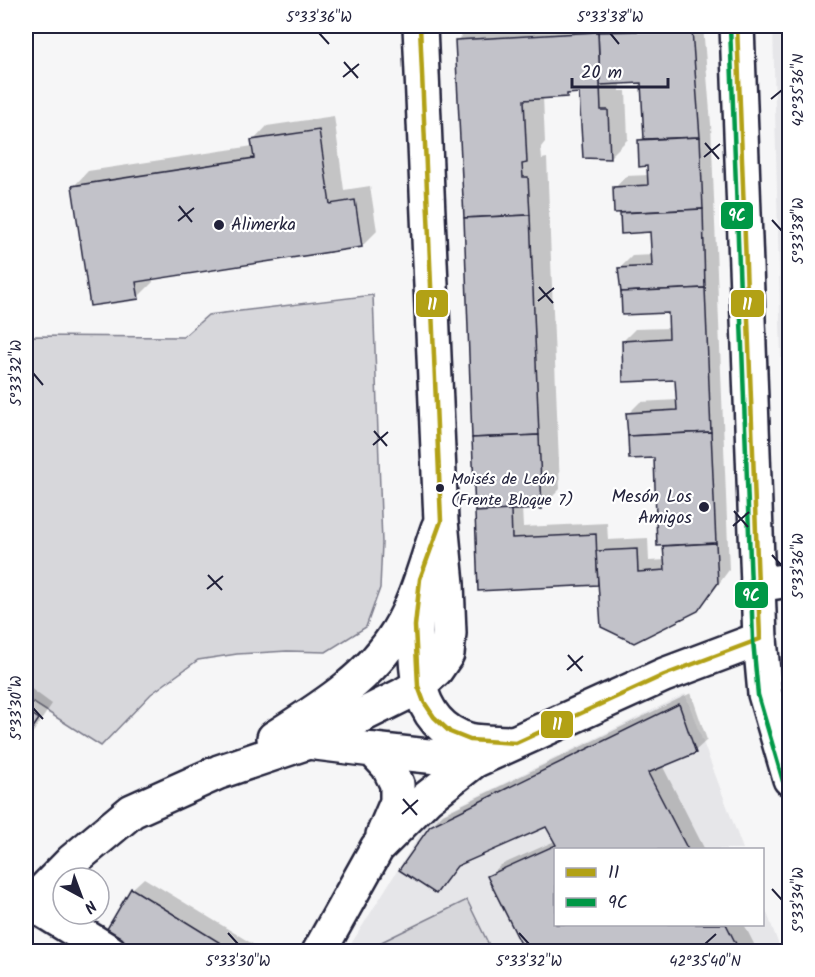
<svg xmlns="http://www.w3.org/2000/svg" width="815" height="977" font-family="Kalam,sans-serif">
<rect width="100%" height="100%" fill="#f6f6f7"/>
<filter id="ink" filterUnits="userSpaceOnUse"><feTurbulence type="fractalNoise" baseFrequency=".0167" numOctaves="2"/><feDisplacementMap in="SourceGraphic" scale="12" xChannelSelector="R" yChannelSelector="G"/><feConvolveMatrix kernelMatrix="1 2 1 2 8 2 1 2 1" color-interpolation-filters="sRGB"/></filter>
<g filter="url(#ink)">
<!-- built -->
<g fill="#e6e6e9">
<path d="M773,26H790L789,528L785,525Z"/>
<path d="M685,694L743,849L556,850V924H762L763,902L781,951L346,952L429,820Z"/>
</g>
<!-- green -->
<g fill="#d7d7db" stroke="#7c7c8b" stroke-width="1.5">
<path d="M373,295L382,543L380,588L366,627L326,652L287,651L237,654L198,660L151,694L101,746L26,698V336L183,337L208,315Z"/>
<path d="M467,900L492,951H363Z"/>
</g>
<!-- shadow -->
<g fill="#0003" fill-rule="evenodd">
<path d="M472,26H703L711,124L729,570L709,597L697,610L599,584L479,589L457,40ZM642,81L645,135L640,140L648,165L649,175L626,176L615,188L621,212L622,232L651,231L653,255L632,256L620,268L669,311L670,328L635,329L623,341L677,378L678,400L640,402L628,414L655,456L666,560L649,561L648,538L608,540L607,523L523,527L522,508H541L560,489L547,158L542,159L541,147L545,142L543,97L567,96L570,92H581L609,158L628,139L626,91H620V82Z"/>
<path d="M334,116L344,190L370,186L377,231L362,246L152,278L153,282L138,297L74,186L88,171L253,146V141L267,126Z"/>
<path d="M26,237L34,243L26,256Z"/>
<path d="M26,685L52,704L26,743Z"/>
<path d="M691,693L707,740L695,751L662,765L705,850H556V924H744L758,952H526L489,876L501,865L555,841L547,825L460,863L436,892L431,826L443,814Z"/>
<path d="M144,878L266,952H136L132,889Z"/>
</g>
<!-- building -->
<g fill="#c2c2c9" stroke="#22223b" stroke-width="1.5">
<path d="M692,30L700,137L644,139L641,83L600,85L598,32Z"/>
<path d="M598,32L601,110H608L610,159L583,158L579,93L567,94V97L524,100L527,163L522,164L523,177H528L530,215L464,218L455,40Z"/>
<path d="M319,130L330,204L355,200L362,247L136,282L139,299L90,306L72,186L254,158L251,140Z"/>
<path d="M700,137L703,209L614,213L613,187L648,185L647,166L639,167L638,140Z"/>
<path d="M703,209L705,288L621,292L618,268L652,266L650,232L621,234L620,213Z"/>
<path d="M530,215L539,435L472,438L464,218Z"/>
<path d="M705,288L711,432L628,436L626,413L677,410L675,380L623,382L622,341L669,338L668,313L622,315L621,292Z"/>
<path d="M711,432L716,543L657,546L654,458L629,459L628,436Z"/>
<path d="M539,435L542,509L475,512L472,438Z"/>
<path d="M511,510L512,538L596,534L598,585L478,591L475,512Z"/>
<path d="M716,543L718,583L698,611L634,643L601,627L596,551L637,549L638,572L665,570L663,546Z"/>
<path d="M679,704L696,753L648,773L688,850H556V924H726L740,952H525L487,876L556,845L546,827L457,866L436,894L399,870L430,826Z"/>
<path d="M26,710L39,719L26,738Z"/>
<path d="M131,888L235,952H133L104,934Z"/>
</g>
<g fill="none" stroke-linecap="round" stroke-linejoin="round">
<defs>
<g id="minor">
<path d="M757,585L790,580"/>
<path d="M418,602C413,651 409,724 469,740C482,743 498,742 511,743"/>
<path d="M274,738C321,708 369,679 398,631C417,600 426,562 438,528"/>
<path d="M308,742L373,750L388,766L397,784V802L383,835"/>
<path d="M373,750L474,761"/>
<path d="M31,903L110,952"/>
<path d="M26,908L72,861L132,811L219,772L308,742L403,695L418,686L436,670L447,654L449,633L447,584L441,521L420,26"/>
<path d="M319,952L377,848L427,798L474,761L664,675L760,639"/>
</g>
<path id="major" d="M737,26L760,639L765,694L790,779"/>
</defs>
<!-- minor casing -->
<use href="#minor" stroke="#22223b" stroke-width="38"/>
<!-- major casing -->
<use href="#major" stroke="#22223b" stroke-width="38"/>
<!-- minor -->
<use href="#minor" stroke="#fff" stroke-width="33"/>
<!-- major -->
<use href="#major" stroke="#fff" stroke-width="33"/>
<defs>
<path id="bus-1" d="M420,26L441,521L420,579L415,626L418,686L424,702L434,717L450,732L470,740L516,743L664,675L760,639L737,26"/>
<path id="bus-2" d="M730,26L753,640L758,695L783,781"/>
</defs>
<!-- bus-1 casing -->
<use href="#bus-1" stroke="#fff" stroke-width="9"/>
<!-- bus-2 casing -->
<use href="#bus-2" stroke="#fff" stroke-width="9"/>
<!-- bus-1 -->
<use href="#bus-1" stroke="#b2a115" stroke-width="4.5"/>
<!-- bus-2 -->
<use href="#bus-2" stroke="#009846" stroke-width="4.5"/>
</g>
</g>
<!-- ticks -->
<path fill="none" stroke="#22223b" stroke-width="2" d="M319,33L329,44M610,33L619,44M344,62L358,78M343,77L359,64M771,99L782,90M705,143L719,159M704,157L720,144M179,206L192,222M772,220L782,231M178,221L194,208M539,287L553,303M538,301L554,288M33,373L43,385M374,431L387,446M373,445L388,432M734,511L748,527M733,526L749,512M772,555L782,566M208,575L222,590M207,589L223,576M568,655L582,671M567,670L583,656M33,708L43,719M403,799L417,815M402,814L418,800M772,889L782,900M228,933L238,944M519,933L529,944M705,944L716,934"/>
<!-- markers -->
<g fill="#22223b" stroke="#fff" stroke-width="2">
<circle cx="219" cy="225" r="6"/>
<circle cx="440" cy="488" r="5"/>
<circle cx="704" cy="507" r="6"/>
</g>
<g text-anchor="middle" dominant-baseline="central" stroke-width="4.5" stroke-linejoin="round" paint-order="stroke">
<!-- bus labels -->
<g font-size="16" fill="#22223b" stroke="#fff" text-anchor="start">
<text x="451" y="479">Moisés de León<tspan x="451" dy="21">(Frente Bloque 7)</tspan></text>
</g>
<!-- poi labels -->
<g font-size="18" fill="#22223b" stroke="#fff" text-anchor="start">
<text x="231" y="225">Alimerka</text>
<text x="692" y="497" text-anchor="end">Mesón Los<tspan x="692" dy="21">Amigos</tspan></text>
</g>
</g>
<g stroke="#fff" stroke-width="2">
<rect x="720" y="201" width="34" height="29" rx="6" fill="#009846"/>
<rect x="415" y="289" width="34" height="29" rx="6" fill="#b2a115"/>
<rect x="730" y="289" width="35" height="29" rx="6" fill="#b2a115"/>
<rect x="734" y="581" width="35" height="28" rx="6" fill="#009846"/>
<rect x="540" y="710" width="34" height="29" rx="6" fill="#b2a115"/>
</g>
<g font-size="16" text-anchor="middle" font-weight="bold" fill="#fff">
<text x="737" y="221">9C</text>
<text x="432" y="310">11</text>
<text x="747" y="310">11</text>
<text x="751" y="601">9C</text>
<text x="557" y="730">11</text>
</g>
<!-- margin -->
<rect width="815" height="977" fill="none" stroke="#fff" stroke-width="66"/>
<!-- legend -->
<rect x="554" y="848" width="210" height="78" fill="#ffffff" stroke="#a7a7b1" stroke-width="1.5"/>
<rect x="566" y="868" width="30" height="9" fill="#b2a115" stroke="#a7a7b1" stroke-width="1.5"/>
<text x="608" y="878" font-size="18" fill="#22223b">11</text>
<rect x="566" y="898" width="30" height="9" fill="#009846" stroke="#a7a7b1" stroke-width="1.5"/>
<text x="608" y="908" font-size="18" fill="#22223b">9C</text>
<!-- north arrow -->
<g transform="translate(81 896) rotate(139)"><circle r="28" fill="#ffffff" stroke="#a7a7b1" stroke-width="1.5"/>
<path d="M0-4.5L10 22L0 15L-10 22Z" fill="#22223b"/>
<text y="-9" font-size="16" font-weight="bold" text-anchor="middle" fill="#22223b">N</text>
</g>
<!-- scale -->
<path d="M572 78v9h96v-9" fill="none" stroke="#22223b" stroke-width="3"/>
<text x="581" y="78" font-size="18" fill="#22223b" stroke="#ffffff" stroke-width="4.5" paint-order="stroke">20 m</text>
<rect x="33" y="33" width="749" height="911" fill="none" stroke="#22223b" stroke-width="2"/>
<g font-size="15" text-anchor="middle" fill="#22223b">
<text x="319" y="22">5°33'36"W</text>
<text x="610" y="22">5°33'38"W</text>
<text transform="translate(798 90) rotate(-90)" y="5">42°35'36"N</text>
<text transform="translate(798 231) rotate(-90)" y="5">5°33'38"W</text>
<text transform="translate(16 373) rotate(-90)" y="5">5°33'32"W</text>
<text transform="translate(798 566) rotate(-90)" y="5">5°33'36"W</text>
<text transform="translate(16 708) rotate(-90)" y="5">5°33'30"W</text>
<text transform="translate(798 900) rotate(-90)" y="5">5°33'34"W</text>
<text x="238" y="966">5°33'30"W</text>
<text x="529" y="966">5°33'32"W</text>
<text x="705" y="966">42°35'40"N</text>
</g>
</svg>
